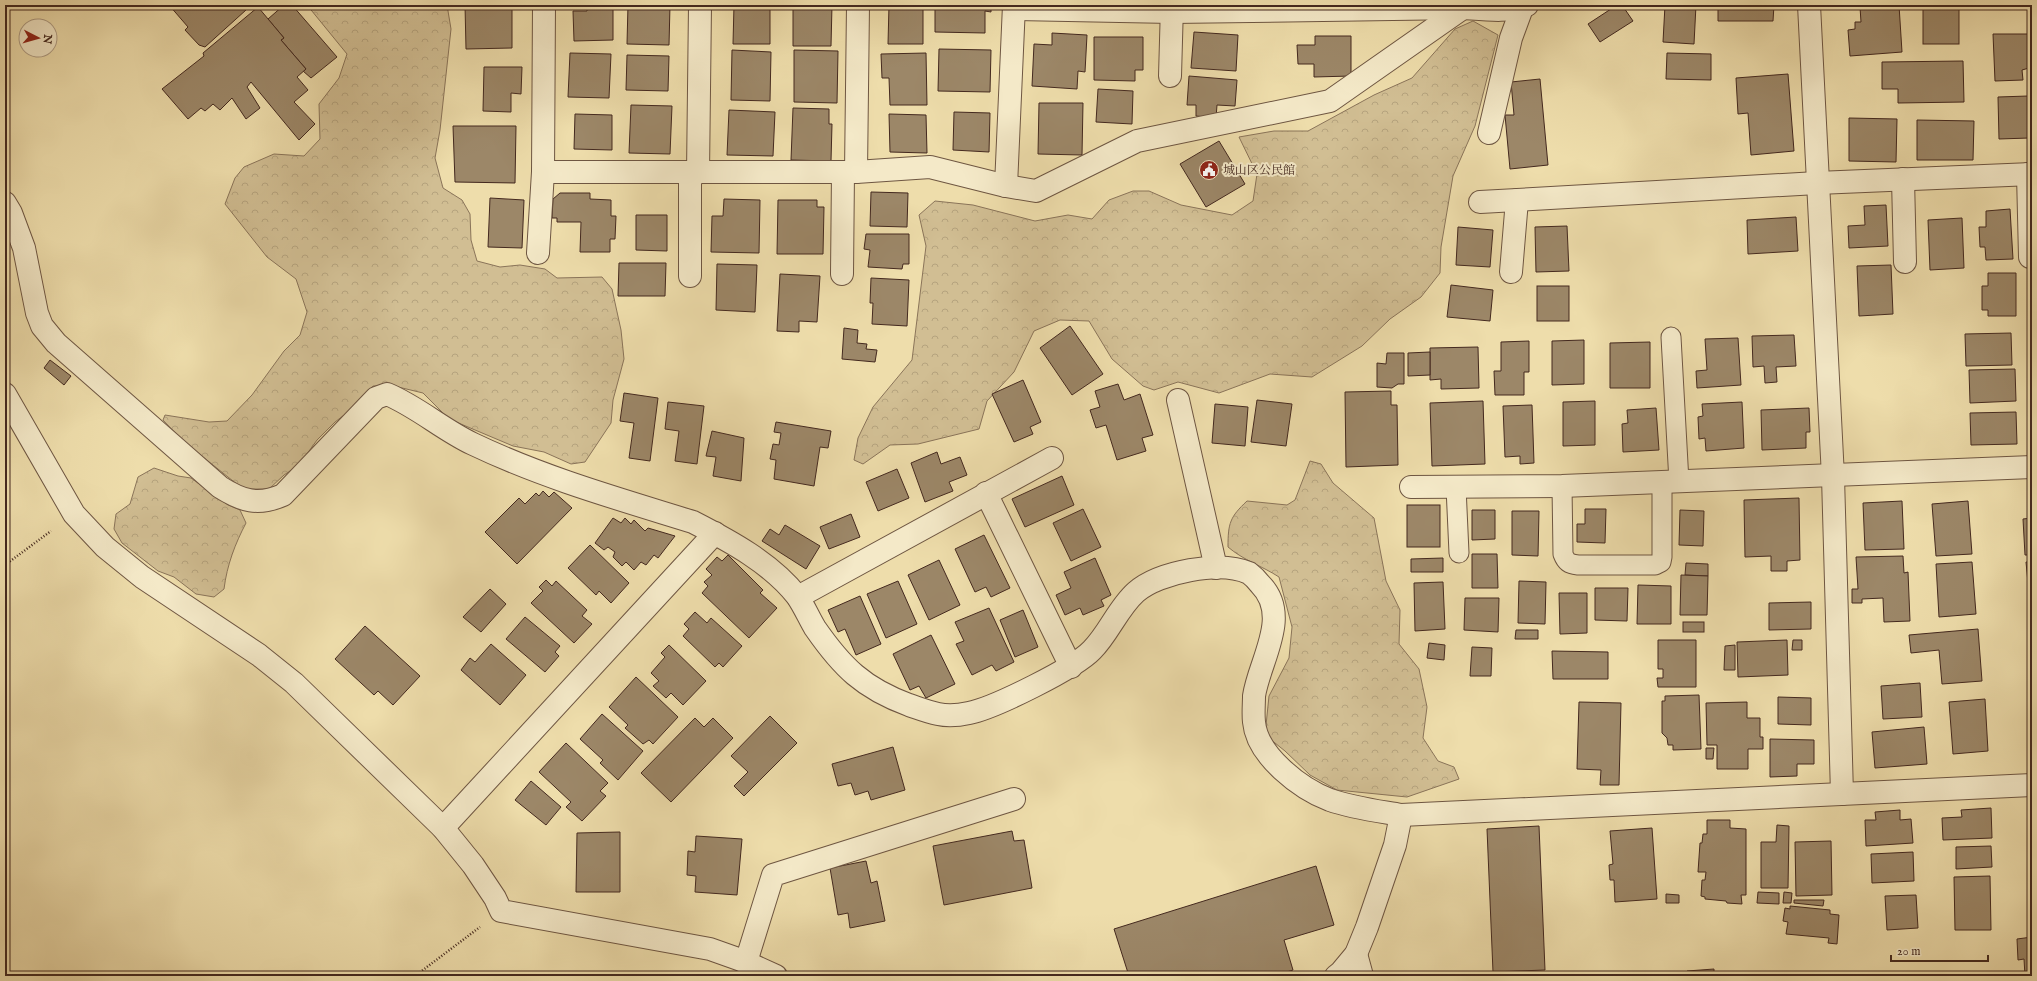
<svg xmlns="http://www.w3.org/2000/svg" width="2037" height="981" font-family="'IM FELL English','Noto Serif JP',serif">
<defs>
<pattern id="forest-crowns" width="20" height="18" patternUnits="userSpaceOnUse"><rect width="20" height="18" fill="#d1be93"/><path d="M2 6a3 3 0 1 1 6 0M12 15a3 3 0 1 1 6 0" fill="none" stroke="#b5a37e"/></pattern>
</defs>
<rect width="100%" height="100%" fill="#eeddab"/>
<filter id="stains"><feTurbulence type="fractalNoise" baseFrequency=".005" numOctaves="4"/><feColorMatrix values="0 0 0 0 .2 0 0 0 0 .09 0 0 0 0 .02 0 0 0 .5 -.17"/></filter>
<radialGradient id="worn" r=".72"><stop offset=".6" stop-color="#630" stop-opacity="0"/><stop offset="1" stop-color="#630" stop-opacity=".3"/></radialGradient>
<!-- forest -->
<g fill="url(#forest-crowns)" stroke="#8a7459">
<path d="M307,5H447L451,29L440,130L435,158L443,188L462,200L470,214L471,240L477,261L500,267L520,265L545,269L557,278L602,277L612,289L621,330L624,359L613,400L611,423L585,462L571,464L544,452L513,446L449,419L423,393L394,386H373L356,406L335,422L317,440L299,465L284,475L269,489H243L183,441L163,420L165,415L209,422L227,421L252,395L284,351L300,335L307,312L296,279L267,257L225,204L235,178L244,167L274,154L304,156L320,139L319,104L339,78L347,54Z"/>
<path d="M1473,21L1498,35L1475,126L1453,176L1441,247L1440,273L1421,297L1390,319L1362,346L1312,377L1270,374L1219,393L1178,382L1154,390L1143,386L1112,359L1089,321L1060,320L1034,331L1014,372L987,401L979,429L918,444L890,445L863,464L854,460L858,438L873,407L912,360L926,246L919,215L935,201L973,205L1035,221L1068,215L1092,219L1109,200L1133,191H1149L1181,205L1232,215L1253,201L1257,174L1239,137L1274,131H1308L1374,95L1412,78L1455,29Z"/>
<path d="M1310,461L1321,464L1333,483L1374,518L1386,581L1400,610L1399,644L1419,669L1427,707L1423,738L1438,761L1454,767L1459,779L1407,797L1337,790L1310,775L1285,751L1265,735L1269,696L1289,658L1292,627L1279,577C1262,566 1243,560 1228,547C1228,523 1230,517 1247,501L1287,505L1295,500Z"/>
<path d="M154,468L178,476L191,478L228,505L240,510L246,523C235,544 227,565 224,589L214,597L196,594L174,577L158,571L122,543L114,529L116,514L130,504L138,477Z"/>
</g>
<!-- building -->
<g fill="#9c8768" stroke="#44291f">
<path d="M169,5H241L246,10L205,47L199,45L185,30L188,27Z"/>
<path d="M284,5H292L337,57L311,78L303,71L306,69L281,40L284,38L268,19Z"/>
<path d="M465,5H512V48L466,49Z"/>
<path d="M587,5H613V40L574,41L573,11H587Z"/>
<path d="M628,5H670L669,45L627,44Z"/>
<path d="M734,5H770V44H733Z"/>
<path d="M793,5H832L831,46H793Z"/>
<path d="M889,5H923V44H888Z"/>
<path d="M935,5H991V12L985,11V33L935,32Z"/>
<path d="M1617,5H1622L1633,21L1600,42L1588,24Z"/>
<path d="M1665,5H1696L1694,44L1663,42Z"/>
<path d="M1718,5H1774L1773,21H1718Z"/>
<path d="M1899,5L1902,52L1850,56L1848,30L1855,29V22H1861L1860,7Z"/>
<rect x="1923" y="5" width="36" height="39"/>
<path d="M258,7L284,38L281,40L306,69L297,77L308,90L294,102L315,124L299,140L251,82L247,87L260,108L246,119L232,98L220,110L213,104L205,111L201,108L188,119L162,89L204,56L203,53Z"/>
<path d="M1194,32L1238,35L1236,71L1191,68Z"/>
<path d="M1052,33L1087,35L1085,72L1078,71L1077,89L1032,86L1034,44L1052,45Z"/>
<path d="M1993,34H2032V74H2029V68L2022,70L2023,80L1995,81Z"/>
<path d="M1315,36H1351V76L1314,77V64H1298L1297,45H1315Z"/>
<path d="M1094,37H1143V70H1135V81L1094,80Z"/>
<path d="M939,49L991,50L990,92L938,91Z"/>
<path d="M732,50L771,52L770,101L731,100Z"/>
<path d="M794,50L838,51L837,103L794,102Z"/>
<path d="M570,53L611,54L609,98L568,97Z"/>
<path d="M926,53L927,105H890L889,78H882L881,54Z"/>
<path d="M1667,53L1711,54V80L1666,79Z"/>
<path d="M627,55L669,56L668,91L626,90Z"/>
<path d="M1963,61L1964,102L1898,103V89H1882V62Z"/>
<path d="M484,67H522L521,94L511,93V112L483,111Z"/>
<path d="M1788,74L1794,151L1751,155L1748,113L1738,114L1736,78Z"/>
<path d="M1189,76L1237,80L1235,106L1217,105L1216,118L1196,116V105H1187Z"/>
<path d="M1540,79L1548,165L1510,169L1505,115H1514L1511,82Z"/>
<path d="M1098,89L1133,91L1132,124L1096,122Z"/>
<path d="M2028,96L2029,138L1999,139L1998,97Z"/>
<path d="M1039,103H1083L1082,155L1038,154Z"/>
<path d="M631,105L672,106L670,154L629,153Z"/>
<path d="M793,108L829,109V124H832L831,161L791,160Z"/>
<path d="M729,110L775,112L773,156L727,155Z"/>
<path d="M954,112L990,113L989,152L953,150Z"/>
<path d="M575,114L612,115V150L574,149Z"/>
<path d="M889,114L926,115L927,153L890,152Z"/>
<path d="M1849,118L1897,119L1896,162L1849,161Z"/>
<path d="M1917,120L1974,121L1973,160H1917Z"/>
<path d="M453,126H516L515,183L455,182Z"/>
<path d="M1219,141L1245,184L1206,207L1180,164Z"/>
<path d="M871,192L908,193L907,227L870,226Z"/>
<path d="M560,193H590V199L611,200V216H616L615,239H610V252H580L581,222H557V218H552L553,199Z"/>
<path d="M490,198L524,200L522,248L488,247Z"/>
<path d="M724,199L760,200L759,253L711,252L712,216H723Z"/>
<path d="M778,200H817V207H824L823,254H777Z"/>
<path d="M1886,205L1888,246L1849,248L1848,226L1865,225L1864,206Z"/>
<path d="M2010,209L2013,259L1986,260L1985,247H1980L1979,227H1986V211Z"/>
<path d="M636,215H667V251L636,250Z"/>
<path d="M1796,217L1798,251L1748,254L1747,220Z"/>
<path d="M1962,218L1964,268L1930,270L1928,220Z"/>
<path d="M1567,226L1569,271L1536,272L1535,227Z"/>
<path d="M1458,227L1493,230L1490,267L1456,265Z"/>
<path d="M866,234H909V264H903L902,269L868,267L870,250L864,249Z"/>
<path d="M619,263H666L665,296H618Z"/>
<path d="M717,264L757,265L755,312L716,310Z"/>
<path d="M1891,265L1893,314L1859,316L1857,266Z"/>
<path d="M1988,273H2016V316H1988V310H1982V286H1988Z"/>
<path d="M780,274L820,276L817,322L799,321V332L777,331Z"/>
<path d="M871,278L909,280L907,326L872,324L873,303H870Z"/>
<path d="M1451,285L1493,290L1490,321L1447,317Z"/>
<rect x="1537" y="286" width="32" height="35"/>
<path d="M1070,326L1103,374L1072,395L1040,348Z"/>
<path d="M844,328L858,330L857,343L867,344L866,349L877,350L875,362L842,359Z"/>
<path d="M2011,333L2012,365L1966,366L1965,334Z"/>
<path d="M1794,335L1796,366L1776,367L1777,382L1765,383L1764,366L1753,367L1752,336Z"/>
<path d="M1738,338L1741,385L1697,388L1696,371L1707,370L1705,339Z"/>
<path d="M1584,340V384L1552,385V341Z"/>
<path d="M1529,341V372H1524V395H1495L1494,371H1501V342Z"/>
<path d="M1650,342V388H1610V343Z"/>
<path d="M1478,347L1479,388L1441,389V379L1430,380V348Z"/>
<path d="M1430,352V375L1408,376V353Z"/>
<path d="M1387,353H1404V384H1398L1392,388L1377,387V363L1386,364Z"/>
<path d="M50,360L71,376L64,385L44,368Z"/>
<path d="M2015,369L2016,401L1970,403L1969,370Z"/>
<path d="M1023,380L1041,422L1030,427L1033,434L1014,442L992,394Z"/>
<path d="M1118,384L1124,400L1140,394L1153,435L1142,438L1146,451L1117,460L1106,425L1096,428L1090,410L1100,407L1095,391Z"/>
<path d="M1391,391V405H1397L1398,465L1346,467L1345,392Z"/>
<path d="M624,393L658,398L650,461L629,458L634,423L620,421Z"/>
<path d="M1257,400L1292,404L1286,446L1251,442Z"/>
<path d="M1483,401L1485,464L1432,466L1430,403Z"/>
<path d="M1595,401V445L1563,446V402Z"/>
<path d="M668,402L704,406L697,464L675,461L679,431L665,429Z"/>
<path d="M1742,402L1744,448L1706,451L1705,438L1699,439L1698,417L1703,416L1702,404Z"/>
<path d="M1215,404L1248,407L1245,446L1212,443Z"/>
<path d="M1532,405L1534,463L1520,464V456L1505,457L1503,406Z"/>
<path d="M1656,408L1659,450L1623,452L1622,424L1628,423L1627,410Z"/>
<path d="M1809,408L1810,432H1806V448L1762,450L1761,410Z"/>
<path d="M2016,412L2017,444L1971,445L1970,413Z"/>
<path d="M776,422L831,431L828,448L820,447L814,486L774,479L776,460L770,459L773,444L779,445L781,433L774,432Z"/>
<path d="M712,431L744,438L741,481L713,476L716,457L706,456Z"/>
<path d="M937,452L941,464L960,457L967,475L949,482L953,491L925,502L911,463Z"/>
<path d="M897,469L909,498L878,511L866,482Z"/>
<path d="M1062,476L1074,505L1025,527L1012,499Z"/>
<path d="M2030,485H2032V555H2025L2023,519L2032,518Z"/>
<path d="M543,491L549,497L554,492L572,508L517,564L485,532L519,498L525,504L536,493L539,496Z"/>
<path d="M1799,498L1800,560L1787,561V571H1771V556L1745,557L1744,500Z"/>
<path d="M1902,501L1904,549L1865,550L1863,503Z"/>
<path d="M1968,501L1972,554L1936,556L1932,504Z"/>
<rect x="1407" y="505" width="33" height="42"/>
<path d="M1083,509L1101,547L1071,561L1053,523Z"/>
<path d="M1585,509H1606L1605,543L1577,542V524H1585Z"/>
<path d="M1472,510H1495V539L1472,540Z"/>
<path d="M1680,510L1704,511L1703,546L1679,545Z"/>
<path d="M1512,511H1539L1538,556L1512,555Z"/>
<path d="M851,514L860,537L829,549L820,527Z"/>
<path d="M613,518L621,523L625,518L631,524L634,520L645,531L648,528L675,536L658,558L654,555L646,565L641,562L634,570L626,562L622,566L613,557L615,552L608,547L604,550L595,543Z"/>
<path d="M785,525L820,546L806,569L762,541L770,529L779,535Z"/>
<path d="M984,535L1010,588L991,597L986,587L975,592L955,549Z"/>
<path d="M590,545L629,583L611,603L599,591L596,595L568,568Z"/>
<path d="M1472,554H1497L1498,588H1472Z"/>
<path d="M728,555L763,590L760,593L777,608L749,638L702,593L708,586L704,582L712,575L706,569L717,557L722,561Z"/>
<path d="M1903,556L1904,573L1908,572L1910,621L1884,622L1883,598L1862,599V603H1852V589H1858L1856,557Z"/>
<path d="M1095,558L1111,595L1101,600L1104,606L1083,615L1080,608L1065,615L1056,595L1071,588L1064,572Z"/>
<path d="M1443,558V572H1411V559Z"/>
<path d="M939,560L960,605L929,620L908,575Z"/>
<path d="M1972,562L1976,614L1939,617L1936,564Z"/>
<path d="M2026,562H2032V604H2030Z"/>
<path d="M1686,563L1708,564V576L1685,575Z"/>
<path d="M1681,575L1708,576L1707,615H1680Z"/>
<path d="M546,580L552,586L556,581L587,610L582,616L592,624L574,643L531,603L543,591L539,587Z"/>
<path d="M898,581L917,624L886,638L867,594Z"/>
<path d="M1519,581L1546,582L1545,624L1518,623Z"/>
<path d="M1443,582L1445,629L1415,631L1414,583Z"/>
<path d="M1638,585L1671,586V624H1637Z"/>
<path d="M1595,588H1628L1627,621L1595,620Z"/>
<path d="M490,589L506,604L481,632L463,617Z"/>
<path d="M1559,593H1587V633L1560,634Z"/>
<path d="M860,596L881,644L856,655L845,629L838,632L828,610Z"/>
<path d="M1465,598H1499L1498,632L1464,630Z"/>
<path d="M1811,602V629L1769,630V603Z"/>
<path d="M989,608L1014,662L996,671L992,665L972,675L956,644L964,641L955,622Z"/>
<path d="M1023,610L1038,647L1015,657L1000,620Z"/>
<path d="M695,612L707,623L711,618L742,646L723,667L719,663L715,667L683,636L689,629L684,624Z"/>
<path d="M525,617L560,646L555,652L559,656L545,672L506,639Z"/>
<rect x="1683" y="622" width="21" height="10"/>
<path d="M365,626L420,676L393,705L378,691L374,695L335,659Z"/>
<path d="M1978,629L1982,681L1942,684L1939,650L1911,653L1909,635Z"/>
<path d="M1516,630H1538V639H1515Z"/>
<path d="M931,635L955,684L926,698L919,686L910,690L893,654Z"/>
<path d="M1658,640H1696V687H1658L1657,678H1663V669H1658Z"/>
<path d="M1787,640L1788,675L1738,677L1737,642Z"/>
<path d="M1793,640H1802V650H1792Z"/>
<path d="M1429,643L1445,645L1444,660L1427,658Z"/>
<path d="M491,644L526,675L500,705L461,670L470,658L475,662Z"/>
<path d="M669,645L706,681L683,705L671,693L666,698L653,686L659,681L651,673L665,657L661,653Z"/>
<path d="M1735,645V670H1724L1725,646Z"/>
<path d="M1472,647L1492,648L1491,676H1470Z"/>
<path d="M1552,651L1608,652V679H1553Z"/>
<path d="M636,677L678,717L653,744L649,740L643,744L625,728L628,725L609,707Z"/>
<path d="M1920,683L1922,717L1883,719L1881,686Z"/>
<path d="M1699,695L1701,749L1673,750V745H1668L1667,738L1662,733V701H1665V696Z"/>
<path d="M1778,697L1811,698V725L1778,724Z"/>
<path d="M1985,699L1988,751L1953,754L1949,702Z"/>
<path d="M1579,702L1621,703L1619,785H1600L1601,770L1577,769Z"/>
<path d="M1747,702V718H1760V737H1763V749H1748V769H1717V745H1707L1706,703Z"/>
<path d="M602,714L643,751L618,780L600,763L603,760L580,739Z"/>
<path d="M770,716L797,743L744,796L734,786L748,772L731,756Z"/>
<path d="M695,718L704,727L713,718L733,738L671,802L641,773Z"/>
<path d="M1924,727L1927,764L1875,768L1872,732Z"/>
<path d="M1770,739L1814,740V764H1797V776L1770,777Z"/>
<path d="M566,743L608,783L600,791L606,796L582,821L566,807L571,802L539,772Z"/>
<path d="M893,747L905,790L871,800L868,791L855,795L851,783L838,786L832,764Z"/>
<path d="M1706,748H1714L1713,759H1706Z"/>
<path d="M531,781L561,807L546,825L515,800Z"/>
<path d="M1991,808L1992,838L1943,840L1942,818L1962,817L1961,810Z"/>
<path d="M1900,810V820L1911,819L1913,843L1866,846L1865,820H1876L1875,812Z"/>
<path d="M1707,820H1730V828L1746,829V895H1741L1742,904L1727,903L1726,901L1705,899V897L1701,896L1702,880H1705L1706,872H1698L1700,843H1702L1703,834H1707Z"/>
<path d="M1777,825L1789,826L1788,888H1761V842H1776Z"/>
<path d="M1539,826L1545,970L1493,972L1487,829Z"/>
<path d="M1652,828L1657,899L1615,902L1614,880H1610L1609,865L1613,864L1610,831Z"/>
<path d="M1012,831L1014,841L1024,840L1032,888L944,905L933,846Z"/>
<path d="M620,832V892H576L577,833Z"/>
<path d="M696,836L742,839L737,895L695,892L696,876L687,875L688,851L695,852Z"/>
<path d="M1831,841L1832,895L1796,896L1795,842Z"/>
<path d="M1991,846L1992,867L1956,869V847Z"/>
<path d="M1913,852L1914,881L1872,883L1871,854Z"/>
<path d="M866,861L871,883L877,881L885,921L850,928L848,913L838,915L830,868Z"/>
<path d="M1316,866L1334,925L1284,940L1293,970L1274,976H1129L1114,929Z"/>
<path d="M1990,876L1991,930H1955L1954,877Z"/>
<path d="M1758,892L1779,893V904L1757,903Z"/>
<path d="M1784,892L1792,893L1791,903H1783Z"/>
<path d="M1666,894L1679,895V903H1666Z"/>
<path d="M1916,895L1918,928L1887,930L1885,896Z"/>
<path d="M1794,900H1824L1823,906L1794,903Z"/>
<path d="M1790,906L1830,910V914L1839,915L1837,944L1828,943L1829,938L1786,934L1788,922L1783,921L1785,908L1790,909Z"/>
<path d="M2032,937V976H2025L2024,959L2018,960L2017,939Z"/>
<path d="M1714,969V976H1687V971Z"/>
</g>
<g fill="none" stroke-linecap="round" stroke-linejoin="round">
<defs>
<g id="service">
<path d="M1671,337L1679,482"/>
<path d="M1562,486L1563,554C1566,562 1569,564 1578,565H1655L1661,562L1662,557V483"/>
<path d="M1456,487L1459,553"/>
</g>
<g id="minor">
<path d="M544,5L543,172H856L930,167L1006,186L1014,5"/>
<path d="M1809,5L1833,477L1842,794"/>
<path d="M1014,9L1172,12L1463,8C1480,9 1512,13 1527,5"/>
<path d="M1170,76L1172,5"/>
<path d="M1489,133L1511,38L1522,8"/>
<path d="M856,172L858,5"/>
<path d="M698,173L700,5"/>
<path d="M2028,174L2030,257"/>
<path d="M1903,179L1905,262"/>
<path d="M1006,186L1036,191L1137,141L1330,101L1463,8L1462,6"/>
<path d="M1480,202L1817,183L2032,174"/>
<path d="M5,203L11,213L24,248L37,313L42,326L56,343L220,487C242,501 258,506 283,495L376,398L387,394C418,407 443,430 473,444C544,478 619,499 693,522C730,541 771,563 797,596C804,606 809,618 815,628C842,667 863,688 909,705C918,708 928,712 938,714C947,716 960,715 969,713C994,708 1075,668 1092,650C1109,633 1118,608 1136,592C1159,572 1220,560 1249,573C1253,576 1257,580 1260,584C1292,616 1259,661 1254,696C1254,704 1253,714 1254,722C1257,756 1301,789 1330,800C1353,808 1378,811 1401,815L2032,785"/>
<path d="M538,253L543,172"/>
<path d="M1511,272L1517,200"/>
<path d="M842,274L843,172"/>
<path d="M690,276V173"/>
<path d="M5,394L74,514L105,547L142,577L259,655L294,683L443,828L473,865L495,898L501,911L710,949L741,960L776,976"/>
<path d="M1178,400L1216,568"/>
<path d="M1411,487L1562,486L2032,467"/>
<path d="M986,493L1071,667"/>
<path d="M798,597L1052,458"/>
<path d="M443,828L715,533"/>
<path d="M1356,954L1362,976"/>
<path d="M746,962L773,875L1014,799"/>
<path d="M1336,976L1341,972L1356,954L1367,927L1395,845L1401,815"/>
</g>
</defs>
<!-- service casing -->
<use href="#service" stroke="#6e5642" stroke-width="21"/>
<!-- minor casing -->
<use href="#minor" stroke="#6e5642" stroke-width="24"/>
<!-- path -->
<g stroke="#44291f" stroke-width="2.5" stroke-dasharray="1 2" stroke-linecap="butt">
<path d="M5,565L51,531"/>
<path d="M415,976L480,927"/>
</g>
<!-- service -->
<use href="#service" stroke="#f4e9c8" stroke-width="19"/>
<!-- minor -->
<use href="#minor" stroke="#f4e9c8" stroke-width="22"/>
</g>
<!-- icons -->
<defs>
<symbol id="civic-disc" viewBox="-11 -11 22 22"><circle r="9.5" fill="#8f2418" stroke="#f4e9c8"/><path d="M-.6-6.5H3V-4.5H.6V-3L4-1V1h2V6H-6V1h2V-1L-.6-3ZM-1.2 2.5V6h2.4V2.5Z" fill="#fff"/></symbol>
</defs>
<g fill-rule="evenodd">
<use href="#civic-disc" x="1198" y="159" width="22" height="22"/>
</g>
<g text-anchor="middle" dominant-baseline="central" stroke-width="4" stroke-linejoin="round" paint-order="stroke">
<!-- poi labels -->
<g font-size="12" fill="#44291f" stroke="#f4e9c8" text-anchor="start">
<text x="1223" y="170">城山区公民館</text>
</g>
</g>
<!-- margin -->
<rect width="2037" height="981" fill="none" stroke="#eeddab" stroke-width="20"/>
<rect x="6" y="6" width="2025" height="969" fill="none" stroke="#44291f" stroke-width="2"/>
<rect x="10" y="10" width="2017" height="961" fill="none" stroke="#44291f"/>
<!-- north arrow -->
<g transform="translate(38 38) rotate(96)"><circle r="19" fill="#f4e9c8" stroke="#ae9c84"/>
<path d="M0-3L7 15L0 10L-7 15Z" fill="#8f2418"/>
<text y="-6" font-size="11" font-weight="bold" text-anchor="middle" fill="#44291f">N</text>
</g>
<!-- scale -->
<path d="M1891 955v6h97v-6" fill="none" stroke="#44291f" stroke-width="2"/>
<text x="1897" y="955" font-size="12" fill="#44291f" stroke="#f4e9c8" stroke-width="3" paint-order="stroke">20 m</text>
<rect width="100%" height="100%" filter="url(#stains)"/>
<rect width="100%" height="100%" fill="url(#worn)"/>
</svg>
